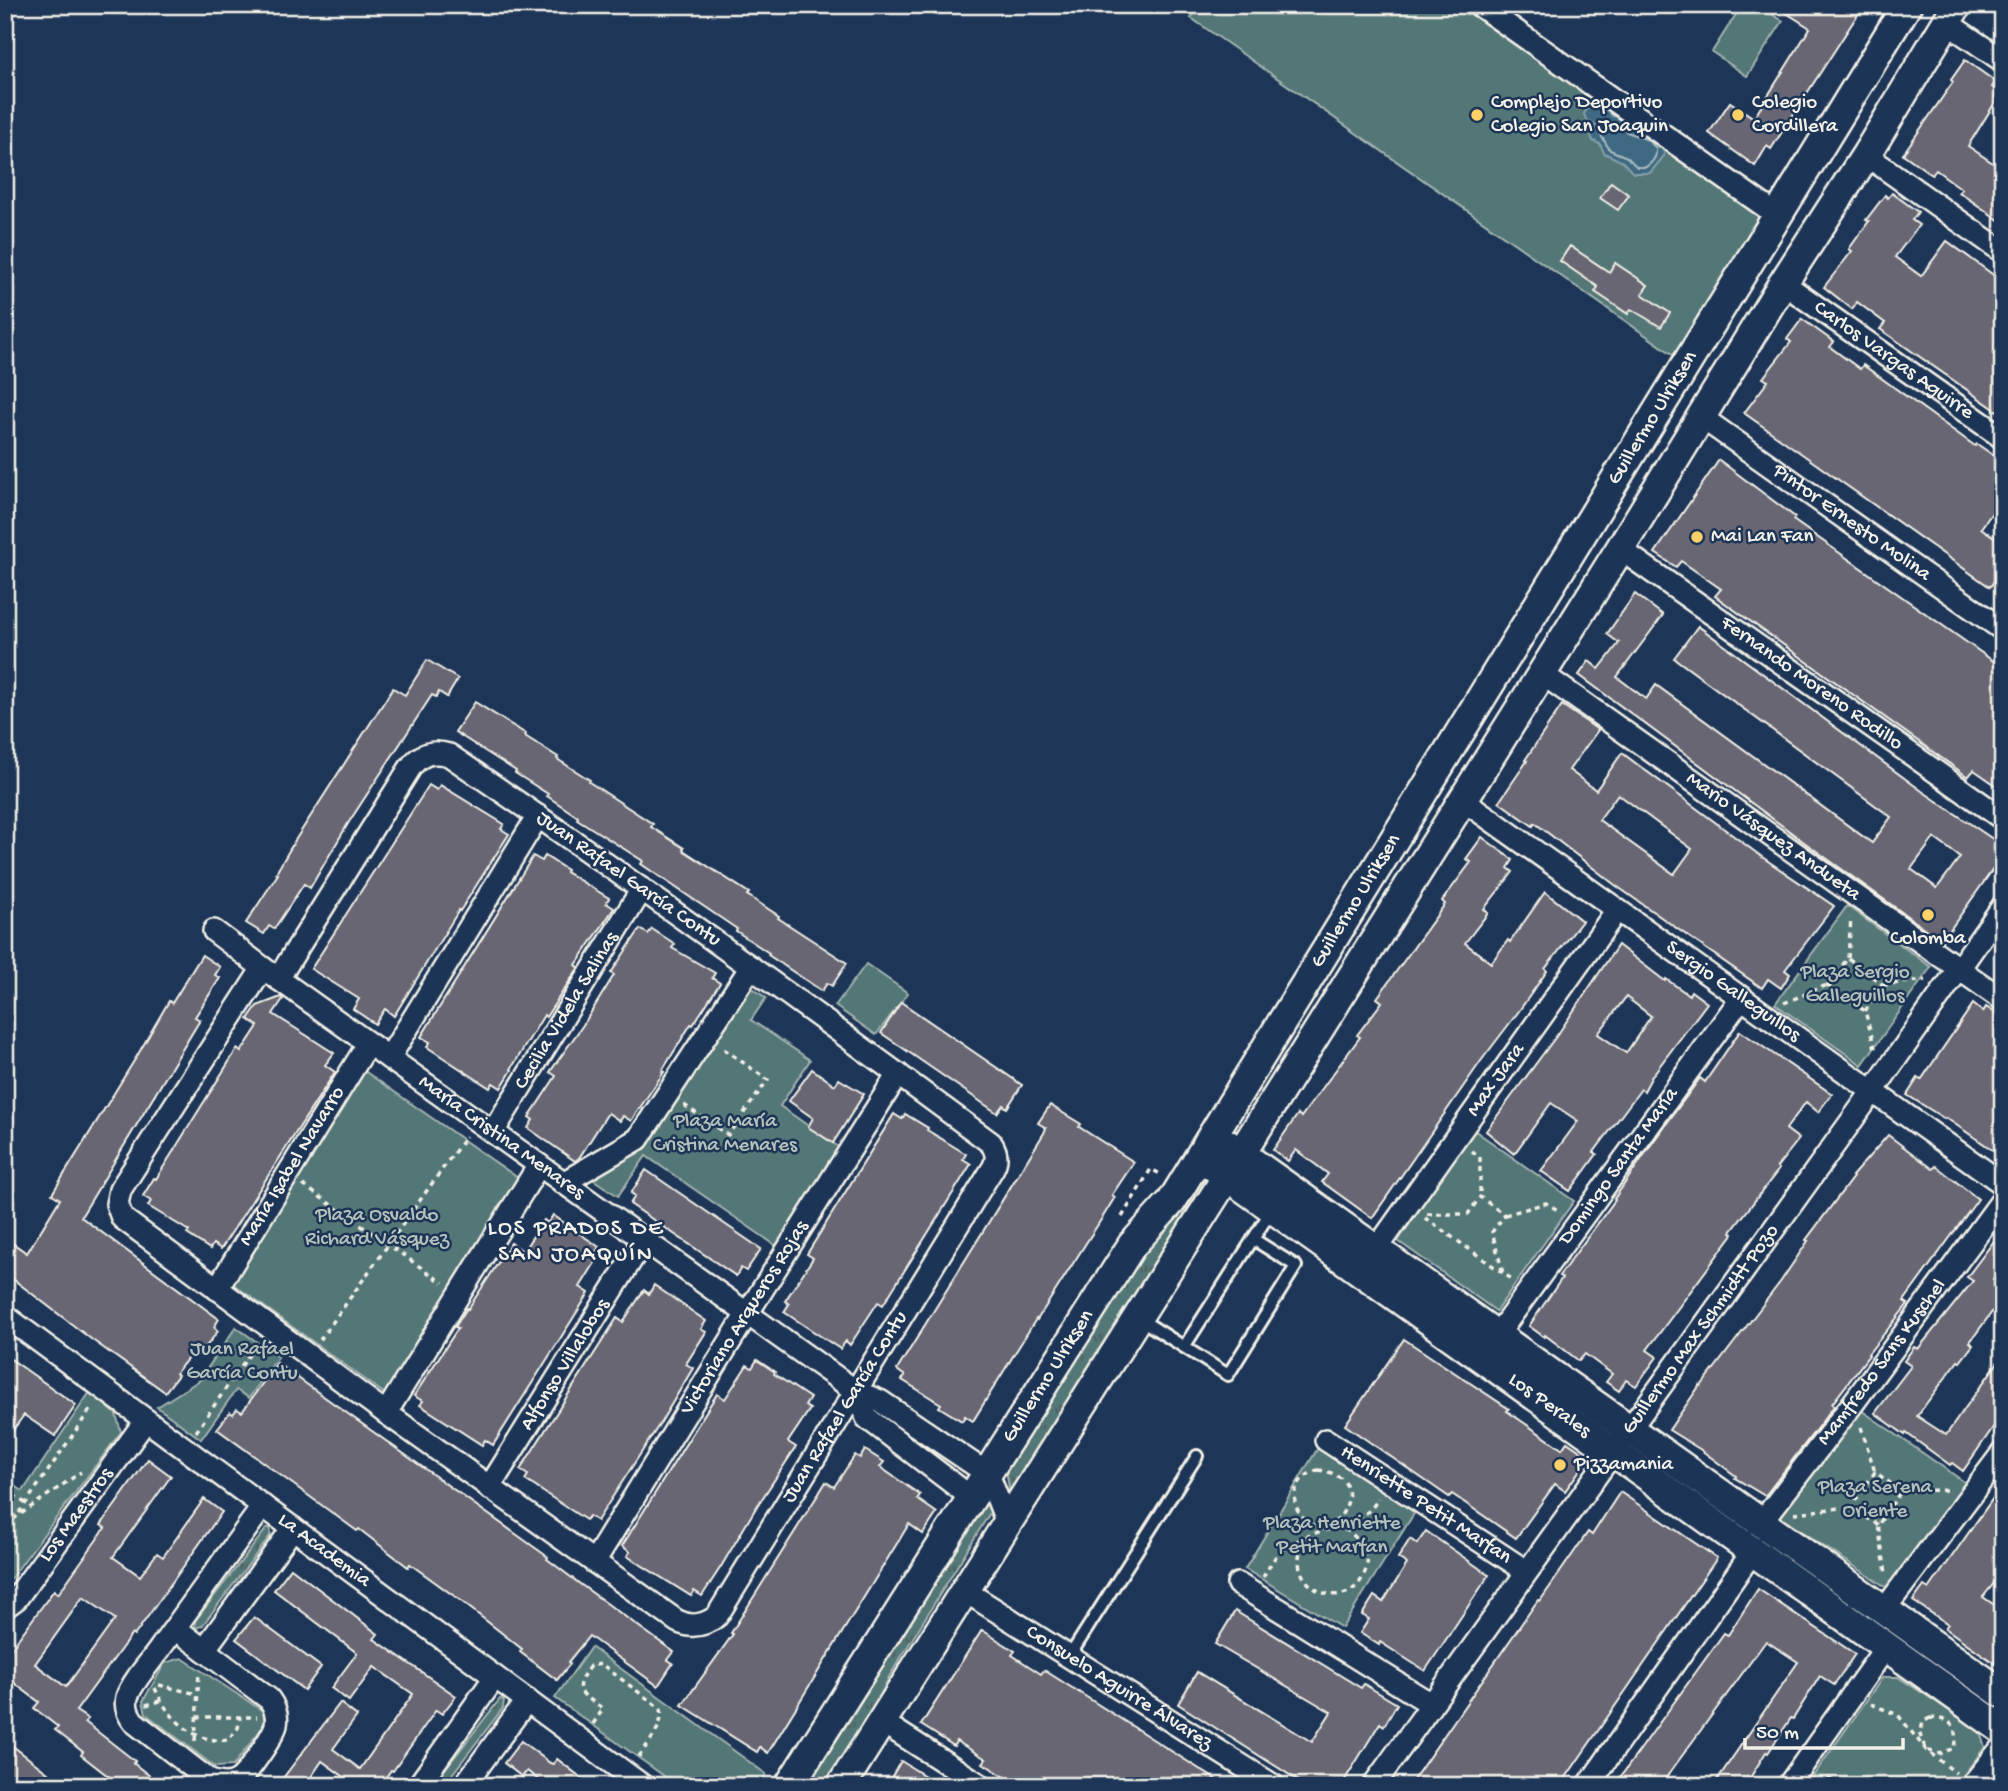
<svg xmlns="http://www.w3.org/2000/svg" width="2008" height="1791" font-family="'Gochi Hand',sans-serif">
<defs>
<pattern id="grass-tufts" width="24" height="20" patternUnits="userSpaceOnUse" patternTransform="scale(1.75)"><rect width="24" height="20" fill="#537676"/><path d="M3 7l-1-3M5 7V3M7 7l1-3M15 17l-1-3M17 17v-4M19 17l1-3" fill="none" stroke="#4e5f5e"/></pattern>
</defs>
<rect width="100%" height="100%" fill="#1d3557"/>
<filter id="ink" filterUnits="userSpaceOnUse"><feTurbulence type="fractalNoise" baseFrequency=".0143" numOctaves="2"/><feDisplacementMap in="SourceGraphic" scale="14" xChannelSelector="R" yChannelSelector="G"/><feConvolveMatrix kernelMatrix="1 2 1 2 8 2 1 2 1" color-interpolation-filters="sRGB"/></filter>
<g filter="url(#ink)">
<!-- grass -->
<g fill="url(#grass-tufts)" stroke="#a4b4af" stroke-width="2">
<path d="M1213,1172L1011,1499L1006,1471L1129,1273L1182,1210L1208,1175Z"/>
<path d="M988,1498L993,1508L889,1677L867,1725L830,1786H808Z"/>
<path d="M267,1528H271L270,1536L202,1626L195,1628V1621Z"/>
<path d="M500,1699L504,1700L503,1708L443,1786H432Z"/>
</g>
<!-- park -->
<g fill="#537676" stroke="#a4b4af" stroke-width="2">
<path d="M1200,5H1467L1763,213L1674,355L1191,18Z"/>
<path d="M1742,5H1757L1783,21L1747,76L1712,52Z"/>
<path d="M1847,906L1931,967L1862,1065L1775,1004Z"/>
<path d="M866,964L908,993L876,1035L835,1006Z"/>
<path d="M750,986L766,998L751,1020L810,1060L780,1106L840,1148L778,1247L646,1156L618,1196L591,1178L644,1143Z"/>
<path d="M363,1070L521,1180L385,1394L230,1282Z"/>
<path d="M1474,1130L1574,1201L1496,1311L1398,1241Z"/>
<path d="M236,1327L278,1357L249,1398L236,1390L201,1439L157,1407L211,1373L207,1369Z"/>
<path d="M90,1392L116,1414L121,1432L5,1586V1480L23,1491Z"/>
<path d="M1858,1408L1970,1486L1889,1589L1776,1515Z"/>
<path d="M1318,1448L1415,1512L1342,1628L1245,1569Z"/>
<path d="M591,1647L766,1774L759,1786H678L555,1698Z"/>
<path d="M182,1658L263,1711L265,1724L233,1766L215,1767L146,1714L143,1701L165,1663Z"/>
<path d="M1883,1677H1898L1979,1730L1985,1747L1955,1786H1806Z"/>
</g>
<!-- water -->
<path fill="#3e6a82" stroke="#87a0ab" stroke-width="2" d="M1599,102L1607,108L1612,116L1624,117L1631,126L1663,144L1664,156L1650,173H1633L1623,162L1604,153L1600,144L1593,141L1591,135L1596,125L1586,119L1584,114L1591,103Z"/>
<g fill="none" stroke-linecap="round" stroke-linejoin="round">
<!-- shore -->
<path stroke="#abbbbf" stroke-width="2" d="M1606,121L1620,124L1627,132L1648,140L1656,148C1657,157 1653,162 1646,167H1637L1627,157L1610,150L1600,134L1603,123Z"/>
</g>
<!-- building -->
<g fill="#696673" stroke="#f4f1e8" stroke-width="2" fill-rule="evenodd">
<path d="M1774,5H1864L1771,149L1767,146L1755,166L1709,133L1730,102L1754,118L1810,28Z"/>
<path d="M1965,60L1996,82L1992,87L2001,93L1968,146L2003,170V223L1959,192L1962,189L1936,170L1932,175L1903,154L1953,82L1951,80Z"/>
<path d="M1611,182L1629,195L1618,210L1600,198Z"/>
<path d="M1892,193L1918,212L1912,220L1919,225L1895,257L1921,276L1947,241L2003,282V415L1880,329L1885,323L1857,302L1852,309L1824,287L1852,251L1849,249L1869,221L1866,220L1885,195L1888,198Z"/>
<path d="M1570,246L1609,272L1615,263L1648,285L1642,294L1670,313L1661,327L1631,309L1628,314L1595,292L1598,287L1560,261Z"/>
<path d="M1802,319L1834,342L1830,347L1860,369L1863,365L1975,446L1977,444L2003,462V498L1981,528L2003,543V582L1996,578L1990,587L1744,413L1768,381L1763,378L1791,342L1787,339Z"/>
<path d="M1719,460L1795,517L1793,520L2003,668V790L1974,770L1968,777L1715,596L1721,589L1681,561L1676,567L1655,553Z"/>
<path d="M1635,594L1663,615L1617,677L1646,699L1656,685L1872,843L1891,817L1674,658L1698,626L1922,791L2003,846V855L1942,941L1808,845L1579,675L1589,661L1599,669L1619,643L1607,634ZM1934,838L1960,857L1937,888L1911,869Z"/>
<path d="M427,660L458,679L447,697L439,692L436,697L432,695L349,822L310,888L304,884L274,929L269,926L264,934L246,923L278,874L276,873L294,842L393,688L405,695Z"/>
<path d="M475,702L526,734L525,736L558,757L557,759L590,780L589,782L653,824L651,827L684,848L683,850L749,893L747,895L779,916L778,918L847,963L832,986L827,983L822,991L768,955L769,953L736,931L737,929L641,864L643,861L577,819L578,817L547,796L548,794L515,773L516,771L455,732Z"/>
<path d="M1562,705L1598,730L1569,770L1596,790L1622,753L1762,857L1834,906L1785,970L1790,974L1781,988L1768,979L1762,988L1615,885L1535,823L1533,826L1499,802L1527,761L1525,760ZM1618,794L1692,849L1674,874L1599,820Z"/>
<path d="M429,785L437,790L440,785L504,824L501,829L509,834L460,911L459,910L394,1016L385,1009L375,1024L353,1009L359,999L311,969Z"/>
<path d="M1482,837L1513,860L1508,868L1513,872L1484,909L1488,913L1465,943L1491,963L1508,940L1510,942L1545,892L1582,921L1545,969L1547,971L1519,1011L1481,1061L1372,1218L1322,1182L1328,1174L1296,1150L1288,1161L1273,1150L1298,1114L1301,1117L1360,1037L1357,1035L1382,1002L1377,998L1445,904L1442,901L1471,862L1466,859Z"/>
<path d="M533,856L542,861L545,856L567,870L566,872L609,898L606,903L614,908L576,965L579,967L567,985L546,1017L544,1015L511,1069L512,1070L501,1088L493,1083L490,1088L427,1047L430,1042L421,1037Z"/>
<path d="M640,929L648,934L652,929L675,944L672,948L715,973L712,978L720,983L693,1025L691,1024L662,1071L664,1072L631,1121L623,1116L620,1121L608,1113L579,1158L575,1161L528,1128L533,1120L529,1117L556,1076L550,1072L585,1022L614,975L611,973Z"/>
<path d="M1618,945L1665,981L1666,979L1689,995L1691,991L1707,1003L1652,1076L1644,1091L1641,1089L1594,1152L1597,1154L1570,1191L1541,1171L1578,1121L1551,1103L1514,1154L1486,1131L1560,1031ZM1626,997L1651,1016L1626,1053L1598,1034Z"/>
<path d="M202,955L220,967L215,975L220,978L195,1017L200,1020L81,1217L219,1319L214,1327L218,1331L202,1352L196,1348L176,1373L178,1375L165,1392L91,1339L5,1273V1238L27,1253L60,1199L52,1194L137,1056L169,1001L172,1003Z"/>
<path d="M281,997L283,999L273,1014L334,1053L325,1065L335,1072L221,1249L213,1244L210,1249L187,1234L189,1231L148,1206L151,1201L143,1196L154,1178L156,1179L237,1049L241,1052L258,1026L248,1019L257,1006Z"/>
<path d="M901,1002L1022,1085L1007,1108L1003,1105L997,1113L881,1033Z"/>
<path d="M1973,1004L1983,1012L1986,1007L2003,1018V1157L1946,1118L1945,1119L1907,1095L1918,1078L1921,1080Z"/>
<path d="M1740,1031L1832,1094L1818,1112L1806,1102L1786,1129L1799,1139L1777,1167L1779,1169L1731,1232L1733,1234L1647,1350L1657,1357L1636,1386L1626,1380L1619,1391L1606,1382L1612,1374L1585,1354L1579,1361L1545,1335L1544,1337L1529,1326L1562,1278L1559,1276L1615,1200L1614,1199L1653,1142L1700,1078L1705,1082Z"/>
<path d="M812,1069L835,1085L839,1079L864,1094L833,1143L808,1127L813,1118L789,1101Z"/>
<path d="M1050,1105L1081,1124L1079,1127L1134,1162L1112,1195L1115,1197L1104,1215L1037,1320L1036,1319L973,1421L965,1416L962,1421L939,1407L941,1404L902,1380L905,1376L897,1370L1044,1133L1046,1128L1038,1123Z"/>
<path d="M894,1114L902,1119L905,1114L928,1128L927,1130L966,1154L963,1159L971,1164L883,1305L878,1302L850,1345L846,1341L840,1349L784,1312L789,1304L785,1301L813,1258L807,1254Z"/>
<path d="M1888,1135L1933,1169L1936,1166L1978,1199L1904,1301L1908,1304L1868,1354L1869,1355L1832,1404L1834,1406L1765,1496L1735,1478L1736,1476L1701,1450L1669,1430L1700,1385L1701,1386L1781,1281L1808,1241L1806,1240L1853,1177L1852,1176Z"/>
<path d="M646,1170L761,1249L746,1271L741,1268L736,1276L630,1204L635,1196L631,1193Z"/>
<path d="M553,1215L599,1247L594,1255L598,1258L580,1287L589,1293L493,1445L485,1440L482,1445L420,1405L423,1401L414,1396L458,1328L455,1327L467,1308L468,1309L511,1243L523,1251L544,1220L548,1223Z"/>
<path d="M2003,1229V1265L1993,1279L2003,1286V1297L1970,1342L1973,1345L1960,1362L1958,1361L1917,1416L1946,1435L2003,1355V1396L1997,1404L2003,1409V1413L1963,1471L1952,1463L1950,1465L1906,1433L1905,1435L1875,1413L1911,1366L1904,1361L1914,1347L1918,1349L1973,1281L1967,1277Z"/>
<path d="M654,1285L706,1321L701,1329L706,1332L686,1364L693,1368L661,1422L597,1521L589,1516L586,1520L525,1480L528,1475L520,1470L617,1318L623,1322L644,1290L649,1294Z"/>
<path d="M1404,1339L1509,1409L1507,1411L1562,1449L1567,1442L1589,1457L1565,1491L1555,1484L1516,1538L1452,1494L1449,1497L1345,1425Z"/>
<path d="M5,1355L76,1405L55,1436L24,1415L5,1441Z"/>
<path d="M757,1360L775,1372L774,1374L810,1398L805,1406L810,1409L788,1442L796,1447L754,1511L722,1565L702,1596L694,1591L691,1596L627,1556L630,1552L622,1546L717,1394L725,1399L747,1365L752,1368Z"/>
<path d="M277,1363L548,1557L547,1559L580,1584L674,1652L668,1660L673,1663L658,1686L589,1636L568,1662L570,1664L557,1680L520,1652L522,1649L461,1601L410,1564L408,1567L359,1529L357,1531L217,1429L230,1412L233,1414L237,1409L242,1412Z"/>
<path d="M865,1450L884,1462L880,1467L920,1495L917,1499L937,1513L923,1534L909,1524L768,1753L760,1747L757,1752L682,1705L733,1634L731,1633L826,1482L834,1487L855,1455L860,1458Z"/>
<path d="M148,1459L171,1476L113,1557L140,1576L157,1553L163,1557L204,1499L222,1512L134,1636L132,1634L76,1711L88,1719L85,1722L135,1761L133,1763L163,1786H121L81,1755L83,1752L55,1730L58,1727L34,1708L39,1702L5,1676V1657L54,1590L58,1594L105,1528L101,1525ZM83,1597L115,1619L66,1687L35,1664Z"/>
<path d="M2003,1484V1572L1983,1597L2003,1611V1669L1945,1628L1948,1624L1913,1601L1924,1586L1929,1589Z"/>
<path d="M1620,1492L1717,1558L1560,1786H1409L1538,1600L1540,1601L1588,1532L1592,1535Z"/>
<path d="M1426,1531L1489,1575L1425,1671L1380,1642L1379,1645L1360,1633L1369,1619L1362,1615L1374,1596L1383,1602L1407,1564L1398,1558L1410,1539L1417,1544Z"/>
<path d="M291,1568L378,1634L374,1639L456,1696L442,1714L436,1710L393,1771L391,1770L381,1784L383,1786H348L351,1782L322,1761L305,1786H277L340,1703L357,1716L333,1749L360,1769L413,1694L374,1667L349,1701L331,1688L357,1653L274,1590Z"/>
<path d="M1758,1589L1855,1654L1834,1685L1820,1676L1793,1719L1791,1718L1768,1753L1766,1752L1745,1786H1713L1798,1662L1766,1641L1660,1786H1629L1619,1779L1724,1633L1728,1635Z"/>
<path d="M1235,1611L1361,1688L1364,1684L1397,1704L1384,1726L1380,1723L1341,1786H1307L1178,1704L1197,1672L1312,1742L1331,1712L1215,1644Z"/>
<path d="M254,1617L321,1667L304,1690L236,1639Z"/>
<path d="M982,1630L1015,1651L1012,1655L1041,1674L1044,1670L1226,1786H1019L983,1763L986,1759L956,1741L954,1746L921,1725Z"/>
<path d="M5,1740L36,1764L65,1786H19L5,1775Z"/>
<path d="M521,1741L550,1763L553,1764L557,1759L592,1786H546L527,1771L522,1777L504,1763Z"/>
<path d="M901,1761L941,1786H886Z"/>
</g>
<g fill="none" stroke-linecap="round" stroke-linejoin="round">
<defs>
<g id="lane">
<path d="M1140,1319L1228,1375L1296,1266L1253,1239"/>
<path d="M1184,1347L1271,1211"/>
<path d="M1069,1657L1197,1456"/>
</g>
<g id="street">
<path d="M1479,5L1777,215"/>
<path d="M1946,22L2003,61"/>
<path d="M1866,155L2003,252"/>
<path id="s1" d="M1783,283L2003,438"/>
<path id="s2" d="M1701,417L2003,630"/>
<path id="s3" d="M1620,549L2003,819"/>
<path id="s4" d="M1541,673L2003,1000"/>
<path id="s5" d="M1463,800L2003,1184"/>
<path id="s6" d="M214,931L263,968L857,1392L880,1401L988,1474L1007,1523"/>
<path id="s7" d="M263,968L120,1190L117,1204L122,1218L386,1413L677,1621C691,1628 704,1626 717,1616L993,1168C998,1159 997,1152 991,1143C813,1011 632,880 449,755C433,750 420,754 410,768L278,979"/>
<path d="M389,1058L538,816"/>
<path id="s8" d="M493,1132L642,889"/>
<path d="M563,1183L638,1139L751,967"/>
<path id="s9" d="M1376,1250L1617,910"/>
<path id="s10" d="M217,1289L368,1044"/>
<path id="s11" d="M5,1316L643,1786"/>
<path id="s12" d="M1497,1335L1742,997"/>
<path d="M857,1392L867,1418L972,1498"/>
<path d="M386,1413L539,1165"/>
<path id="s13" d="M1326,1440L1526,1571"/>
<path id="s14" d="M489,1488L643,1241"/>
<path id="s15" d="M1761,1523L1854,1402L2003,1199"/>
<path id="s16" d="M594,1562L747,1314L898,1074"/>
<path d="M1238,1584L1431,1704"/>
<path id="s17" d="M965,1591L1274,1786"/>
<path id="s18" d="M5,1607L16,1599L146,1420"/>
<path d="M1884,1610L2003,1452"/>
<path d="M175,1628L269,1699C275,1707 278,1715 276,1725C273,1736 247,1775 237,1781C229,1786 219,1784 210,1781L134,1722C128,1715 125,1706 127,1697C133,1680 151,1662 161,1647C195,1600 229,1553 263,1506"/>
<path d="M204,1650L293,1528"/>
<path d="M882,1722L982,1786"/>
<path d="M418,1786L495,1677"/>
<path d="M464,1786L527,1700"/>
<path id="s19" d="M1373,1786L1873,1091L2003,906"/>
<path d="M1588,1786L1753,1551"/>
<path d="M1788,1786L1886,1647"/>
<path d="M1971,1786L2003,1746"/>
</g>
<g id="secondary">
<path d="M1227,1144L2003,1694"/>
<path id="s20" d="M1213,1166L2003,1730"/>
<path id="s21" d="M789,1786L1132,1245L1172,1201L1907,5"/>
<path d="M841,1786L1227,1176L1620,549L1783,283L1866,155L1957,5"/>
</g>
</defs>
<!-- lane casing -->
<use href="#lane" stroke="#f4f1e8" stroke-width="16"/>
<!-- street casing -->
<use href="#street" stroke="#f4f1e8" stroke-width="26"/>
<!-- secondary casing -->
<use href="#secondary" stroke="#f4f1e8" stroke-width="33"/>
<!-- path -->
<g stroke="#f4f1e8" stroke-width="3.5" stroke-dasharray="5 5" stroke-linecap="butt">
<path d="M1848,958L1851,918"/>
<path d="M1883,985L1926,980"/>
<path d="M1784,1003L1827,985"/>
<path d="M1865,1011L1883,985L1848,958L1827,985L1865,1011L1876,1052"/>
<path d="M684,1105L728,1135L768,1080L721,1047"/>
<path d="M1472,1151L1480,1157V1197"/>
<path d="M303,1185L443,1283"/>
<path d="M1427,1214H1468L1480,1197L1505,1215L1492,1232L1503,1273"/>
<path d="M1505,1215L1546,1203L1561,1212"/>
<path d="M1122,1217L1151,1169L1160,1174"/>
<path d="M1425,1218L1513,1280"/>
<path d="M320,1340L466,1136"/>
<path d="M1861,1427L1875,1472"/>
<path d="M196,1432L257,1343"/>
<path d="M1318,1470C1361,1475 1354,1510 1326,1530C1321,1528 1314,1527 1310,1523C1286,1507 1291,1478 1318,1470Z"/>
<path d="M5,1489L25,1503"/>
<path d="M1901,1491L1948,1490"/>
<path d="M19,1513L92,1407"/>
<path d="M1794,1513L1851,1507"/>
<path d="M5,1525L81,1472"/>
<path d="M1878,1525L1851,1507L1875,1472L1901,1491L1878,1525L1886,1573"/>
<path d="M1339,1528C1354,1521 1371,1514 1378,1498"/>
<path d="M1263,1577C1268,1570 1272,1560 1278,1554C1289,1543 1324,1526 1341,1529C1349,1530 1353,1535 1358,1540C1367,1548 1369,1557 1366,1569C1351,1621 1276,1586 1306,1538"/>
<path d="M159,1685L197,1694"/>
<path d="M155,1688C167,1717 194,1744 228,1740L238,1728L240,1717"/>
<path d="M1871,1704L1898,1715L1926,1750L1956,1773"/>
<path d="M146,1705L160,1701"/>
<path d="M196,1717H257"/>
<path d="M1930,1718C1953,1719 1958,1726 1954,1748L1940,1754L1926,1750L1920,1735L1923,1722Z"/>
<path d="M593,1724L603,1709C581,1692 570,1692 590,1666L601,1664L661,1709C664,1727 647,1744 638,1758"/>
<path d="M195,1741L199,1672"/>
<path d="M1817,1781L1831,1779L1841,1786"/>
</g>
<!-- lane -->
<use href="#lane" stroke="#1d3557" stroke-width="10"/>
<!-- street -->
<use href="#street" stroke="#1d3557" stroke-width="21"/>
<!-- secondary -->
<use href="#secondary" stroke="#1d3557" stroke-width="28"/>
</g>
</g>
<!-- markers -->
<g fill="#ffd166" stroke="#1d3557" stroke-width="2.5">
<circle cx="1477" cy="115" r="7"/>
<circle cx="1738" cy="115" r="7"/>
<circle cx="1697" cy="537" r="7"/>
<circle cx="1928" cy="915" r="7"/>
<circle cx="1560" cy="1465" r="7"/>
</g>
<g text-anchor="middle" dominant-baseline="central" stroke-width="5" stroke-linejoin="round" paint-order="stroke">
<!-- poi labels -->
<g font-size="21" fill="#f4f1e8" stroke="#1d3557" text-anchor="start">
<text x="1491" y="103">Complejo Deportivo<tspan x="1491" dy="24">Colegio San Joaquin</tspan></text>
<text x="1752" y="103">Colegio<tspan x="1752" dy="24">Cordillera</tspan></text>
<text x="1711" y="537">Mai Lan Fan</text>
<text x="1928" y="939" text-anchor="middle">Colomba</text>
<text x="1574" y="1465">Pizzamania</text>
</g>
<!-- street labels -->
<g font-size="21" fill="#f4f1e8" stroke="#1d3557">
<text stroke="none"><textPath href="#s1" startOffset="135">Carlos Vargas Aguirre</textPath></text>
<text stroke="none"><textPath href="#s21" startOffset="1619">Guillermo Ulriksen</textPath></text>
<text stroke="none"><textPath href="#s2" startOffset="184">Pintor Ernesto Molina</textPath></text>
<text stroke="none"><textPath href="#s3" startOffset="234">Fernando Moreno Rodillo</textPath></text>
<text stroke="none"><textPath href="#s4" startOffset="284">Mario Vásquez Andueta</textPath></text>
<text transform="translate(628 880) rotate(35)">Juan Rafael García Contu</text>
<text stroke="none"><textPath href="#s21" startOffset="1052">Guillermo Ulriksen</textPath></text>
<text stroke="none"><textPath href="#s5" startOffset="331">Sergio Galleguillos</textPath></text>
<text stroke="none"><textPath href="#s8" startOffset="142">Cecilia Videla Salinas</textPath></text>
<text stroke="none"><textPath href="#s9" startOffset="208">Max Jara</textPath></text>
<text stroke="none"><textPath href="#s6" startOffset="354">María Cristina Menares</textPath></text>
<text stroke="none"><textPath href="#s12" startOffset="208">Domingo Santa María</textPath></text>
<text stroke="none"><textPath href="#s10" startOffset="144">María Isabel Navarro</textPath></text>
<text stroke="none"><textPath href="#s16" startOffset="287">Victoriano Arqueros Rojas</textPath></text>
<text stroke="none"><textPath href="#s19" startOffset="562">Guillermo Max Schmidtt Pozo</textPath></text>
<text stroke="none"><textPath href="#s15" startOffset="201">Mamfredo Sans Kuschel</textPath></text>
<text stroke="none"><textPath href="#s14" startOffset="145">Alfonso Villalobos</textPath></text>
<text stroke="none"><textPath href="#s21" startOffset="485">Guillermo Ulriksen</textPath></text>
<text stroke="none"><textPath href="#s20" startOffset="413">Los Perales</textPath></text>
<text stroke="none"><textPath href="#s7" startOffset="1267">Juan Rafael García Contu</textPath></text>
<text stroke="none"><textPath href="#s13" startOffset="119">Henriette Petit Marfan</textPath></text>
<text stroke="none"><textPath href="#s18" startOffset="117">Los Maestros</textPath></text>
<text stroke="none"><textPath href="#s11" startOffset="396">La Academia</textPath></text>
<text stroke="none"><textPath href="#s17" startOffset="182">Consuelo Aguirre Álvarez</textPath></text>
</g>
<!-- park labels -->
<g font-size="21" fill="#b4c0ba" stroke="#1d3557">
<text x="1855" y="973">Plaza Sergio<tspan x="1855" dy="24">Galleguillos</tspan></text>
<text x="725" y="1122">Plaza María<tspan x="725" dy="24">Cristina Menares</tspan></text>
<text x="377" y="1216">Plaza Osvaldo<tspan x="377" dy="24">Richard Vásquez</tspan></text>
<text x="242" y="1350">Juan Rafael<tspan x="242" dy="24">García Contu</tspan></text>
<text x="1875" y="1488">Plaza Serena<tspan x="1875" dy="24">Oriente</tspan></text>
<text x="1332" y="1524">Plaza Henriette<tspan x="1332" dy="24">Petit Marfan</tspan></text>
</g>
<!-- neighbourhood labels -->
<g font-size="23" letter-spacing="2" fill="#f4f1e8" stroke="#1d3557">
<text x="576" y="1229">LOS PRADOS DE<tspan x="576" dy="26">SAN JOAQUÍN</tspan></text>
</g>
</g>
<!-- margin -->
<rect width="2008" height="1791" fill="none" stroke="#1d3557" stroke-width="28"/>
<rect x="14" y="14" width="1980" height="1763" fill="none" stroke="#f4f1e8" stroke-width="2.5" filter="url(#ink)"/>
<!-- scale -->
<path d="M1745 1738v10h158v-10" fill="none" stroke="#f4f1e8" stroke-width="3.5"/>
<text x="1756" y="1738" font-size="21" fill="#f4f1e8" stroke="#1d3557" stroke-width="5" paint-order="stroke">50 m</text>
</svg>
